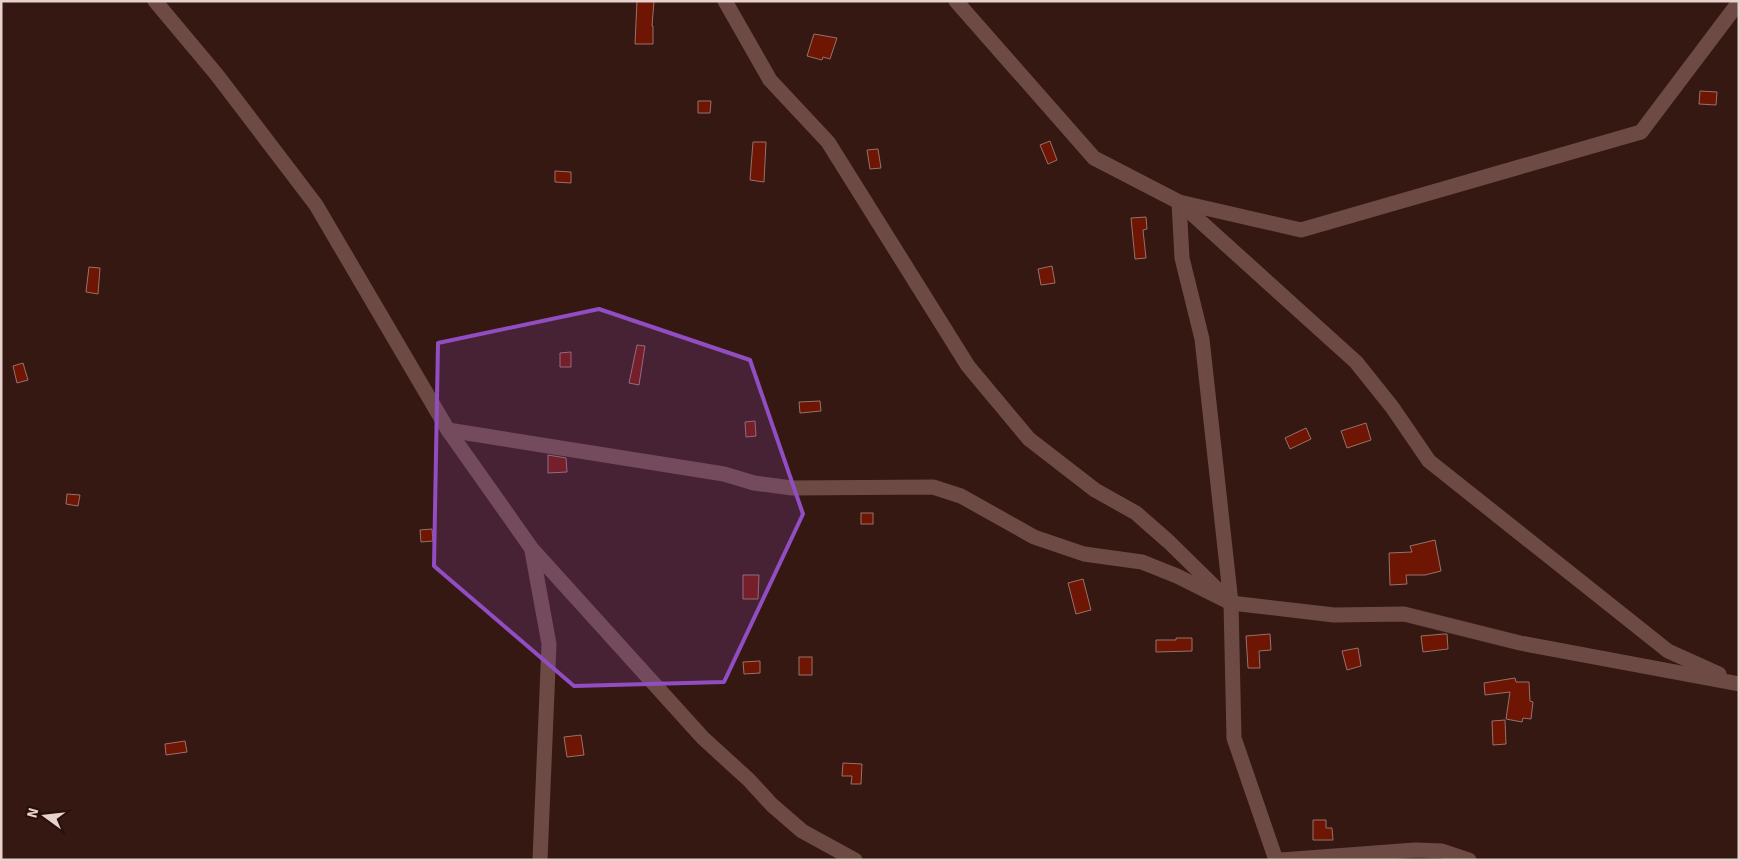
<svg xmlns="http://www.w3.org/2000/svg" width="1740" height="861" font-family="Signika,sans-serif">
<rect width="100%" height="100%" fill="#351812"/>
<!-- building -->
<g fill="#6e1504" stroke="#96726a">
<path d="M637,1H654L652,26H653V44H635Z"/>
<path d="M814,34L837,38L830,59L823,57L822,60L807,56Z"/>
<path d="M1700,91L1717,92L1716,105L1699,104Z"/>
<path d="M698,101H711L710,113H698Z"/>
<path d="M1050,141L1057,160L1048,164L1040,145Z"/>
<path d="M753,142H766L764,182L750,180Z"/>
<path d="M878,149L881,168L870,169L867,150Z"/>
<path d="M555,171L571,172V183L555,182Z"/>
<path d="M1146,217L1147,229L1143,230L1146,258L1135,259L1131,218Z"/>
<path d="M1052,266L1055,283L1041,285L1038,269Z"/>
<path d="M89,267L100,268L98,294L86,292Z"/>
<path d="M637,345L645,346L639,385L629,383Z"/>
<path d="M571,352V367H560V353Z"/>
<path d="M23,363L28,380L17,383L13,366Z"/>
<path d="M820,401L821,411L800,413L799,402Z"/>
<path d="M755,421L756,436L746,437L745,422Z"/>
<path d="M1366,423L1371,440L1347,448L1341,431Z"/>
<path d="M1306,428L1311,439L1290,449L1285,438Z"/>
<path d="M548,455L566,458L567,472L548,473Z"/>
<path d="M67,494L80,495L78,506L66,504Z"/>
<rect x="861" y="513" width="12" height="11"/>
<path d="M432,529L433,541L421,542L420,530Z"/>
<path d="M1435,540L1441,571L1425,575H1406L1407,584L1390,585L1389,553L1412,552L1410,546Z"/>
<path d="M743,575H759L758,599H743Z"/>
<path d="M1083,579L1091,610L1076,614L1068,583Z"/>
<path d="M1270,634L1271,650L1259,651L1260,668H1248L1246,636Z"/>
<path d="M1444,634H1447L1448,649L1423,652L1421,636Z"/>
<path d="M1176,638H1192V651L1156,652V640H1176Z"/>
<path d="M1358,648L1361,666L1347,670L1342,651Z"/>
<rect x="799" y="657" width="13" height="18"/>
<path d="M760,661V673L744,674L743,662Z"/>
<path d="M1515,678L1516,682H1529L1530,701L1533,702L1531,719L1523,718L1522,722L1506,719L1510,692L1485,695L1484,683Z"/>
<path d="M1505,720L1506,744L1493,745L1492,721Z"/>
<path d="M581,735L584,755L567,757L564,737Z"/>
<path d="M185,741L187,752L166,755L165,744Z"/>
<path d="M843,763L862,764L861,784H851L852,776H842Z"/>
<path d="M1313,820H1326V828H1332L1333,840H1313Z"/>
</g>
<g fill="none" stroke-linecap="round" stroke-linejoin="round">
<!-- street -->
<g stroke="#6d4b44" stroke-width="15">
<path d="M155,1L217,75L316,205L448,430L532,549L703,738L749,780L772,805L802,831L855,860"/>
<path d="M725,1L770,80L828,142L968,366L1029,439L1095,490L1136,513L1169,542L1221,593"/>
<path d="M956,1L1094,158L1179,202L1301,230L1641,132L1739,2"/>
<path d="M1179,202L1182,258L1202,339L1231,603L1234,738L1276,860"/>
<path d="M1180,203L1356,362L1392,407L1429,461L1668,651L1719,674"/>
<path d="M448,430L724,474L754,483L792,488L933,487L961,496L1034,537L1084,554L1142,562L1177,576L1231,603L1334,615L1404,614L1520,643L1739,684"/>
<path d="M532,551L549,644L540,860"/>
<path d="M1281,860L1415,850L1442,851L1469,860"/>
</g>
</g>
<!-- marked area -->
<path fill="#914dc2" fill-opacity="0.2" stroke="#914dc2" stroke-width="4" stroke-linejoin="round" d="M599,309L750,360L803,514L724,682L574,686L434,566L438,343Z"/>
<!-- border -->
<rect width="1740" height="861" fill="none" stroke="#e7d2cd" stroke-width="5"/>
<!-- north arrow -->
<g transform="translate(45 816) rotate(285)" stroke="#2a0e09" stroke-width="4" paint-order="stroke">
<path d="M0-4L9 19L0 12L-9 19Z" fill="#e7d2cd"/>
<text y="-8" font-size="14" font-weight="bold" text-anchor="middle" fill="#e7d2cd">N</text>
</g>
</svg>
